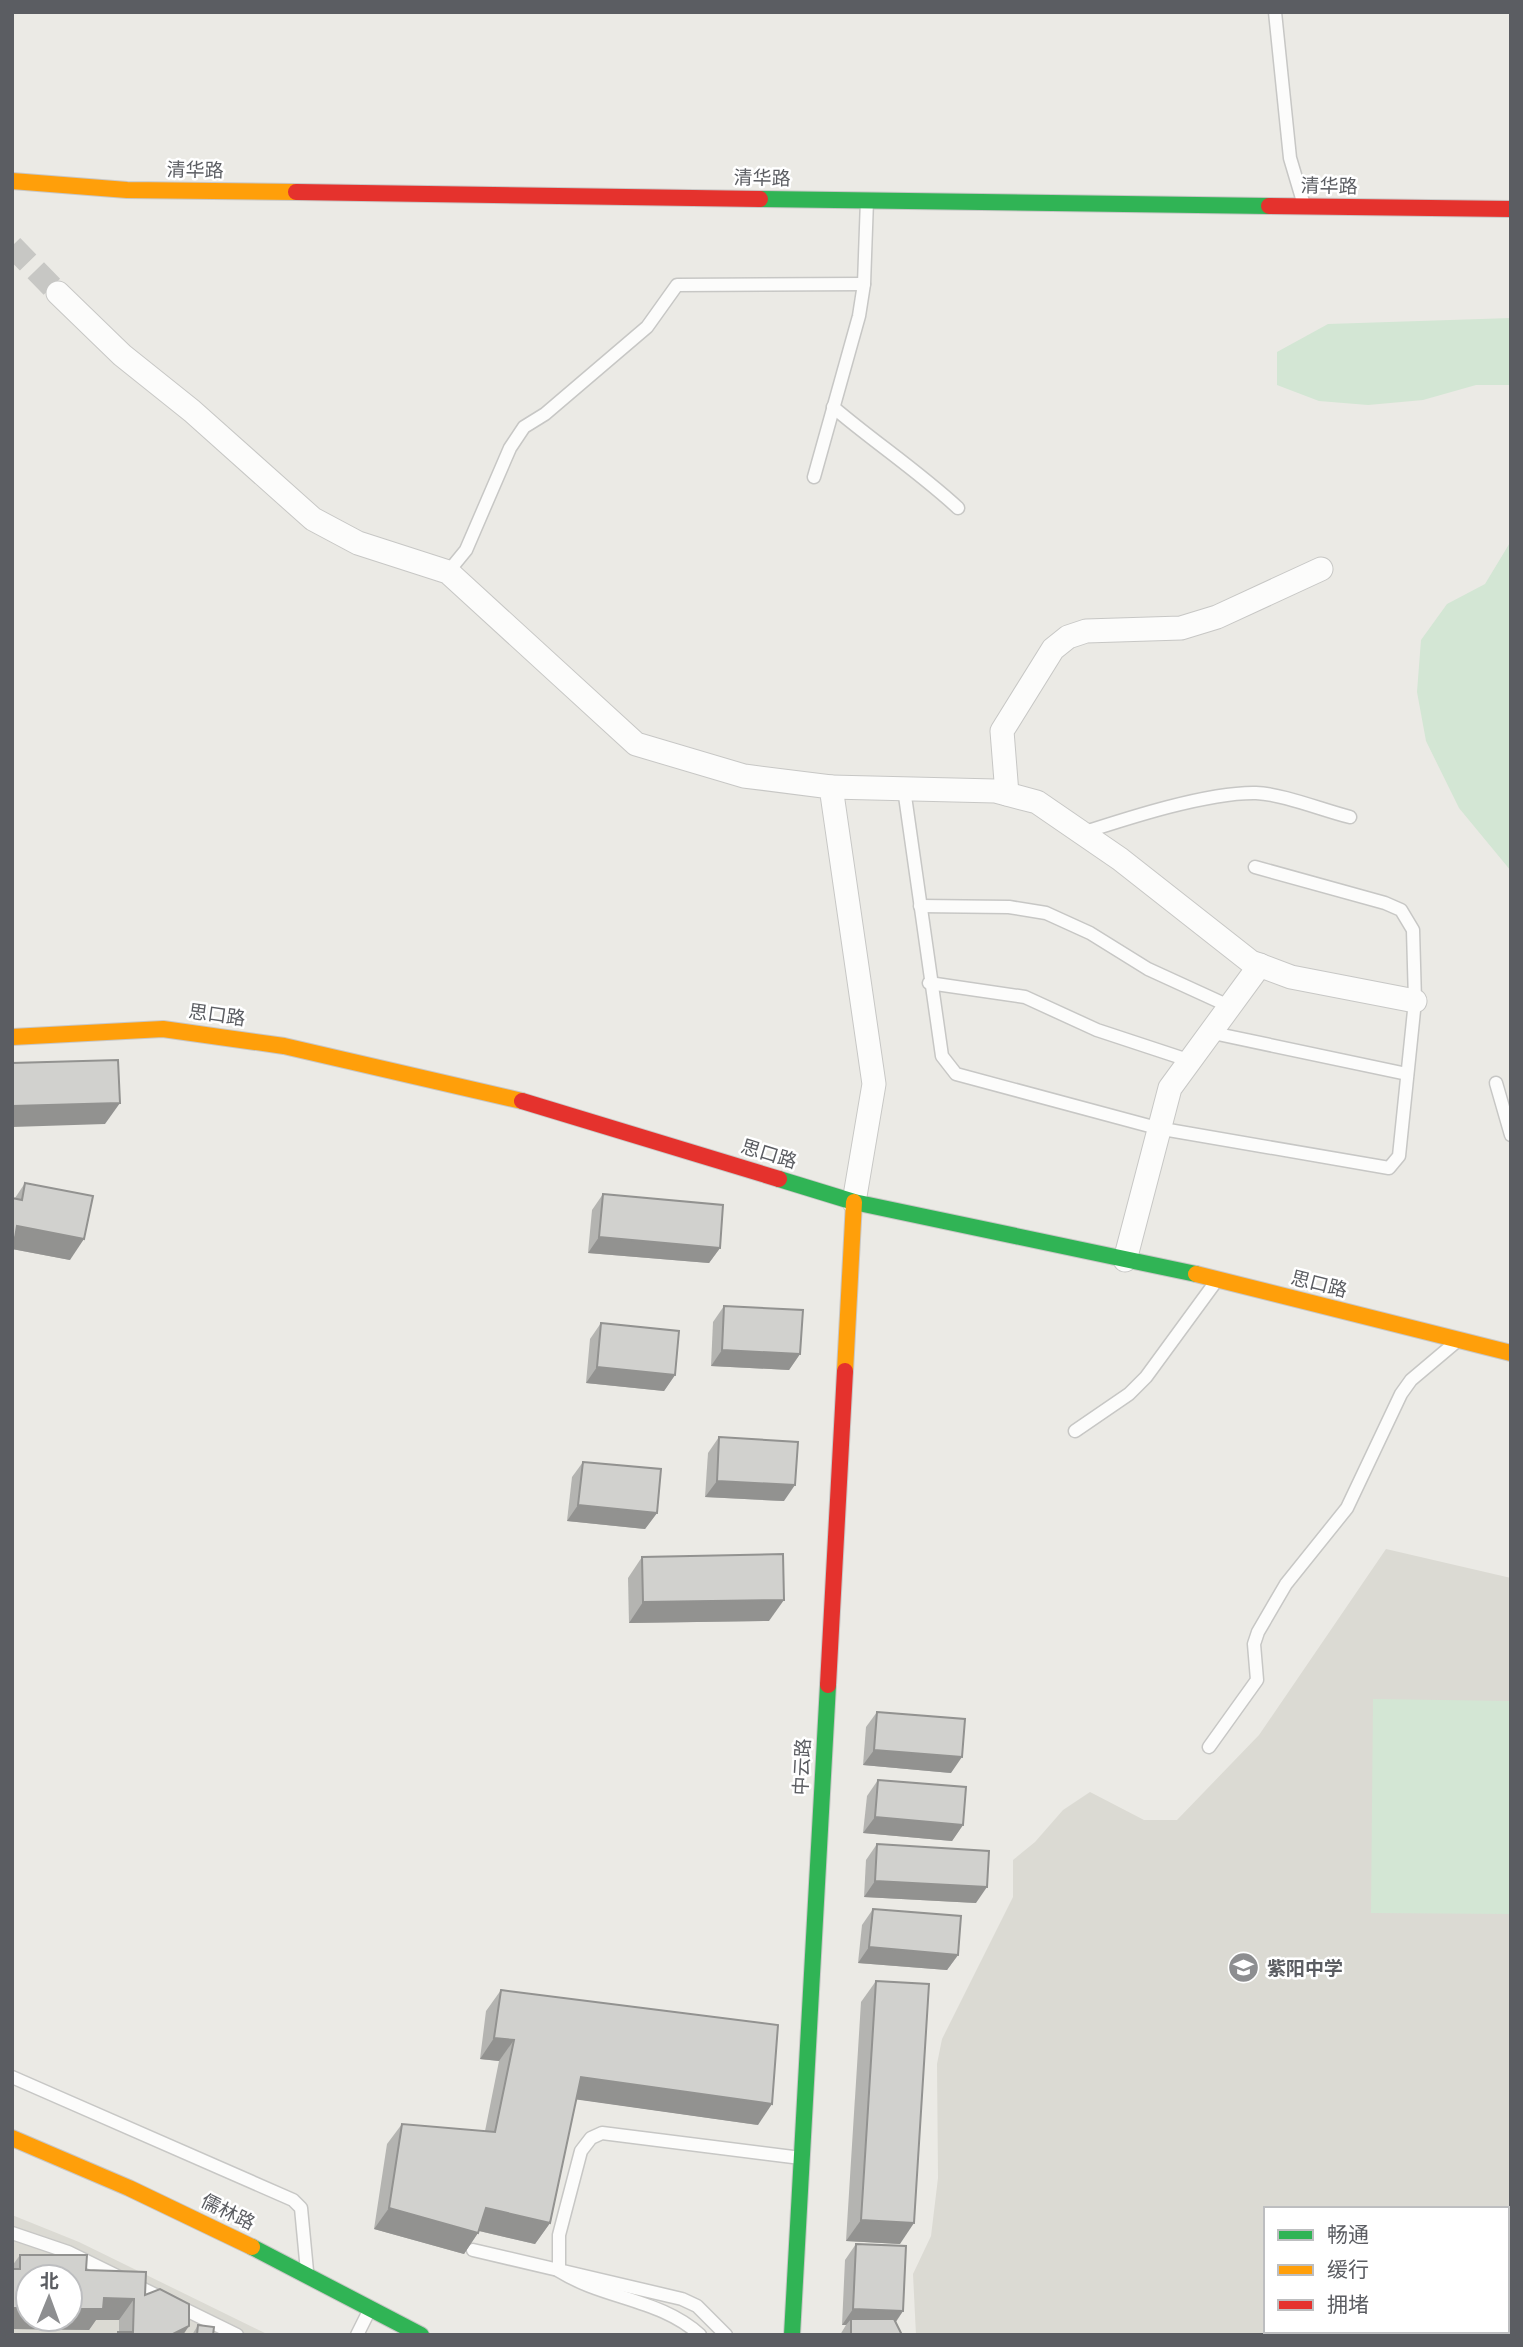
<svg xmlns="http://www.w3.org/2000/svg" width="1523" height="2347" font-family="Poppins,'Noto Sans SC',sans-serif">
<rect width="100%" height="100%" fill="#ebeae5"/>
<!-- education -->
<g fill="#dbdad3" fill-rule="evenodd">
<path d="M1386,1549L1511,1578V2335H916L913,2274L931,2236L938,2178L937,2064L942,2039L1013,1897V1860L1035,1842L1063,1810L1090,1792L1144,1820H1177L1259,1735ZM1266,2209H1507V2331H1266Z"/>
<path d="M12,2215L79,2242L269,2335H12ZM28,2277H70V2319H28Z"/>
</g>
<!-- green -->
<g fill="#d3e6d4">
<path d="M1511,318V385H1476L1423,400L1368,405L1319,401L1277,385V352L1328,324Z"/>
<path d="M1511,541V871L1459,808L1426,741L1417,692L1421,640L1447,604L1485,584Z"/>
<path d="M1373,1699L1511,1701V1914L1371,1913Z"/>
</g>
<g fill="none" stroke-linecap="round" stroke-linejoin="round">
<!-- street-tunnel -->
<path stroke="#c7c7c4" stroke-width="23" stroke-dasharray="23 11" stroke-linecap="butt" d="M12,246L58,293"/>
<defs>
<g id="lane">
<path d="M1275,12L1290,158L1304,205"/>
<path d="M833,407C874,442 918,471 958,508"/>
<path d="M814,477L859,316L864,284L867,200"/>
<path d="M448,572L466,550L510,448L524,427L545,414L647,327L677,285L864,284"/>
<path d="M904,789L942,1056L956,1074L1157,1128L1389,1168L1399,1156L1415,1001L1413,930L1401,910L1385,903L1255,867"/>
<path d="M1082,833C1128,818 1208,792 1256,793C1283,794 1322,810 1350,817"/>
<path d="M920,906L1009,907L1046,913L1090,933L1148,969L1231,1007"/>
<path d="M929,983L1025,997L1097,1030L1191,1061"/>
<path d="M1213,1033L1407,1074"/>
<path d="M1496,1083L1511,1135"/>
<path d="M1075,1431L1129,1394L1146,1377L1217,1280"/>
<path d="M1209,1747L1257,1680L1254,1644L1258,1632L1286,1584L1347,1508L1401,1394L1411,1380L1456,1342"/>
<path d="M12,2077L293,2200L301,2208L307,2271"/>
<path d="M12,2233L68,2252L237,2335"/>
<path d="M473,2250L682,2299L697,2306L726,2335"/>
<path d="M357,2335L370,2309"/>
<path d="M700,2335C661,2299 604,2299 559,2271V2235L581,2151L591,2138L602,2133L801,2158"/>
</g>
<g id="street">
<path d="M58,293L122,355L192,411L313,519L358,543L448,572L636,744L744,776L831,787L874,1084L854,1202"/>
<path d="M831,787L995,791L1037,802L1120,859L1251,962L1291,977L1415,1001"/>
<path d="M1007,794L1002,731L1053,649L1068,637L1086,631L1181,628L1217,617L1321,569"/>
<path d="M1125,1260L1170,1088L1260,965"/>
</g>
<g id="fast">
<path d="M760,199L1269,206"/>
<path d="M779,1179L854,1202L1196,1274"/>
<path d="M252,2247L421,2335"/>
<path d="M792,2335L828,1685"/>
</g>
<g id="slow">
<path d="M12,181L127,190L296,192"/>
<path d="M12,1037L163,1029L284,1046L522,1101"/>
<path d="M1196,1274L1511,1353"/>
<path d="M845,1371L854,1202"/>
<path d="M12,2138L129,2188L252,2247"/>
</g>
<g id="jam">
<path d="M296,192L760,199"/>
<path d="M1269,206L1511,209"/>
<path d="M522,1101L779,1179"/>
<path d="M828,1685L845,1371"/>
</g>
</defs>
<!-- lane casing -->
<use href="#lane" stroke="#c7c7c5" stroke-width="15"/>
<!-- street casing -->
<use href="#street" stroke="#c7c7c5" stroke-width="25"/>
<!-- fast casing -->
<use href="#fast" stroke="#c8c7c6" stroke-width="18"/>
<!-- slow casing -->
<use href="#slow" stroke="#c8c7c6" stroke-width="18"/>
<!-- jam casing -->
<use href="#jam" stroke="#c8c7c6" stroke-width="18"/>
<!-- lane -->
<use href="#lane" stroke="#fcfcfb" stroke-width="12"/>
<!-- street -->
<use href="#street" stroke="#fcfcfb" stroke-width="23"/>
<!-- fast -->
<use href="#fast" stroke="#30b455" stroke-width="16"/>
<!-- slow -->
<use href="#slow" stroke="#ff9f0a" stroke-width="16"/>
<!-- jam -->
<use href="#jam" stroke="#e5322d" stroke-width="16"/>
</g>
<!-- wall -->
<g fill="#b4b4b1">
<path d="M25,1183L70,1260L12,1249V1198H15Z"/>
<path d="M603,1194L720,1248L709,1263L588,1253L592,1210Z"/>
<path d="M724,1306L800,1354L789,1370L711,1366L713,1322Z"/>
<path d="M601,1323L675,1375L664,1391L586,1383L590,1339Z"/>
<path d="M719,1437L784,1501L705,1497L708,1453Z"/>
<path d="M583,1462L657,1513L645,1529L567,1521L572,1477Z"/>
<path d="M642,1557L769,1621L629,1623L628,1578Z"/>
<path d="M877,1712L951,1773L863,1765L866,1727Z"/>
<path d="M878,1780L963,1825L952,1841L863,1833L867,1796Z"/>
<path d="M877,1844L976,1903L864,1897L866,1860Z"/>
<path d="M873,1909L958,1955L947,1970L858,1963L862,1925Z"/>
<path d="M876,1981L900,2244L846,2241L861,2002Z"/>
<path d="M501,1990L758,2125L576,2099L550,2223L535,2244L479,2231L464,2254L374,2229L387,2144L402,2124L485,2131L499,2061L480,2059L486,2011Z"/>
<path d="M856,2244L903,2311L896,2322L902,2335H840L846,2325H842L845,2260Z"/>
<path d="M20,2255L86,2270L145,2295L183,2335H116L119,2332V2320H96L89,2330L12,2329V2266Z"/>
<path d="M198,2325L213,2335H192Z"/>
</g>
<!-- shaded-wall -->
<g fill="#929290">
<path d="M120,1103L105,1124L12,1127V1106Z"/>
<path d="M17,1226L84,1239L70,1260L12,1249V1233Z"/>
<path d="M599,1237L720,1248L709,1263L588,1253Z"/>
<path d="M722,1350L800,1354L789,1370L711,1366Z"/>
<path d="M597,1367L675,1375L664,1391L586,1383Z"/>
<path d="M717,1481L795,1485L784,1501L705,1497Z"/>
<path d="M578,1505L657,1513L645,1529L567,1521Z"/>
<path d="M784,1600L769,1621L629,1623L643,1602Z"/>
<path d="M874,1750L962,1757L951,1773L863,1765Z"/>
<path d="M875,1817L963,1825L952,1841L863,1833Z"/>
<path d="M875,1881L987,1887L976,1903L864,1897Z"/>
<path d="M869,1947L958,1955L947,1970L858,1963Z"/>
<path d="M494,2038L514,2040L499,2061L480,2059Z"/>
<path d="M581,2077L772,2104L758,2125L566,2098Z"/>
<path d="M389,2208L478,2233L464,2254L374,2229Z"/>
<path d="M486,2208L550,2223L535,2244L471,2229Z"/>
<path d="M861,2220L914,2223L900,2244L846,2241Z"/>
<path d="M104,2298L134,2299L119,2320H96L89,2330L12,2329V2308H28V2319H70V2309Z"/>
<path d="M853,2309L903,2311L892,2327L851,2319L846,2325H842Z"/>
<path d="M189,2326L183,2335H171Z"/>
</g>
<!-- building -->
<g fill="#d1d1ce" stroke="#929290" stroke-width="2">
<path d="M118,1060L120,1103L12,1106V1063Z"/>
<path d="M25,1183L93,1196L84,1239L17,1226L15,1238L12,1237V1198L22,1200Z"/>
<path d="M603,1194L723,1205L720,1248L599,1237Z"/>
<path d="M724,1306L803,1310L800,1354L722,1350Z"/>
<path d="M601,1323L679,1331L675,1375L597,1367Z"/>
<path d="M719,1437L798,1442L795,1485L717,1481Z"/>
<path d="M583,1462L661,1469L657,1513L578,1505Z"/>
<path d="M783,1554L784,1600L643,1602L642,1557Z"/>
<path d="M877,1712L965,1719L962,1757L874,1750Z"/>
<path d="M878,1780L966,1787L963,1825L875,1817Z"/>
<path d="M877,1844L989,1851L987,1887L875,1881Z"/>
<path d="M873,1909L961,1916L958,1955L869,1947Z"/>
<path d="M876,1981L929,1984L914,2223L861,2220Z"/>
<path d="M501,1990L778,2025L772,2104L581,2077L550,2223L486,2208L478,2233L389,2208L402,2124L495,2132L514,2040L494,2038Z"/>
<path d="M856,2244L906,2246L903,2311L853,2309Z"/>
<path d="M20,2255H87L86,2270L146,2272L145,2295L160,2289L189,2304V2326L171,2335H118V2332H133L134,2299L104,2298L103,2309H70V2277H28V2308H12V2269H20Z"/>
<path d="M851,2319H894L902,2335H851Z"/>
<path d="M198,2325L214,2327L213,2335H197Z"/>
</g>
<!-- icons -->
<defs>
<symbol id="school-disc" viewBox="-11 -11 22 22"><circle r="9.5" fill="#8d8e90" stroke="#fff"/><path d="M0-5L7-2L0 1L-7-2ZM-4 1L0 2.5L4 1V4Q0 6-4 4Z" fill="#fff"/></symbol>
</defs>
<g fill-rule="evenodd">
<use href="#school-disc" x="1226" y="1950" width="35" height="35"/>
</g>
<g text-anchor="middle" dominant-baseline="central" stroke-width="5" stroke-linejoin="round" paint-order="stroke">
<!-- street labels -->
<g font-size="19" fill="#5b5d62" stroke="#fff">
<text transform="translate(195 170) rotate(1)">清华路</text>
<text transform="translate(762 178) rotate(1)">清华路</text>
<text transform="translate(1329 186) rotate(1)">清华路</text>
<text transform="translate(217 1015) rotate(8)">思口路</text>
<text transform="translate(769 1154) rotate(17)">思口路</text>
<text transform="translate(1319 1284) rotate(14)">思口路</text>
<text transform="translate(802 1767) rotate(-87)">中云路</text>
<text transform="translate(228 2212) rotate(26)">儒林路</text>
</g>
<!-- poi labels -->
<g font-size="19" font-weight="bold" fill="#5b5d62" stroke="#fff" text-anchor="start">
<text x="1267" y="1968">紫阳中学</text>
</g>
</g>
<!-- border -->
<rect width="1523" height="2347" fill="none" stroke="#5b5d62" stroke-width="28"/>
<!-- legend -->
<rect x="1264" y="2207" width="245" height="126" fill="#ffffff" stroke="#bdbec0" stroke-width="2"/>
<rect x="1278" y="2230" width="35" height="10" fill="#30b455" stroke="#bdbec0" stroke-width="2"/>
<text x="1327" y="2242" font-size="21" fill="#5b5d62">畅通</text>
<rect x="1278" y="2265" width="35" height="10" fill="#ff9f0a" stroke="#bdbec0" stroke-width="2"/>
<text x="1327" y="2277" font-size="21" fill="#5b5d62">缓行</text>
<rect x="1278" y="2300" width="35" height="10" fill="#e5322d" stroke="#bdbec0" stroke-width="2"/>
<text x="1327" y="2312" font-size="21" fill="#5b5d62">拥堵</text>
<!-- north arrow -->
<g transform="translate(49 2298) rotate(1)"><circle r="33" fill="#ffffff" stroke="#bdbec0" stroke-width="2"/>
<path d="M0-5L12 26L0 18L-12 26Z" fill="#8d8e90"/>
<text y="-10" font-size="19" font-weight="bold" text-anchor="middle" fill="#5b5d62">北</text>
</g>
</svg>
